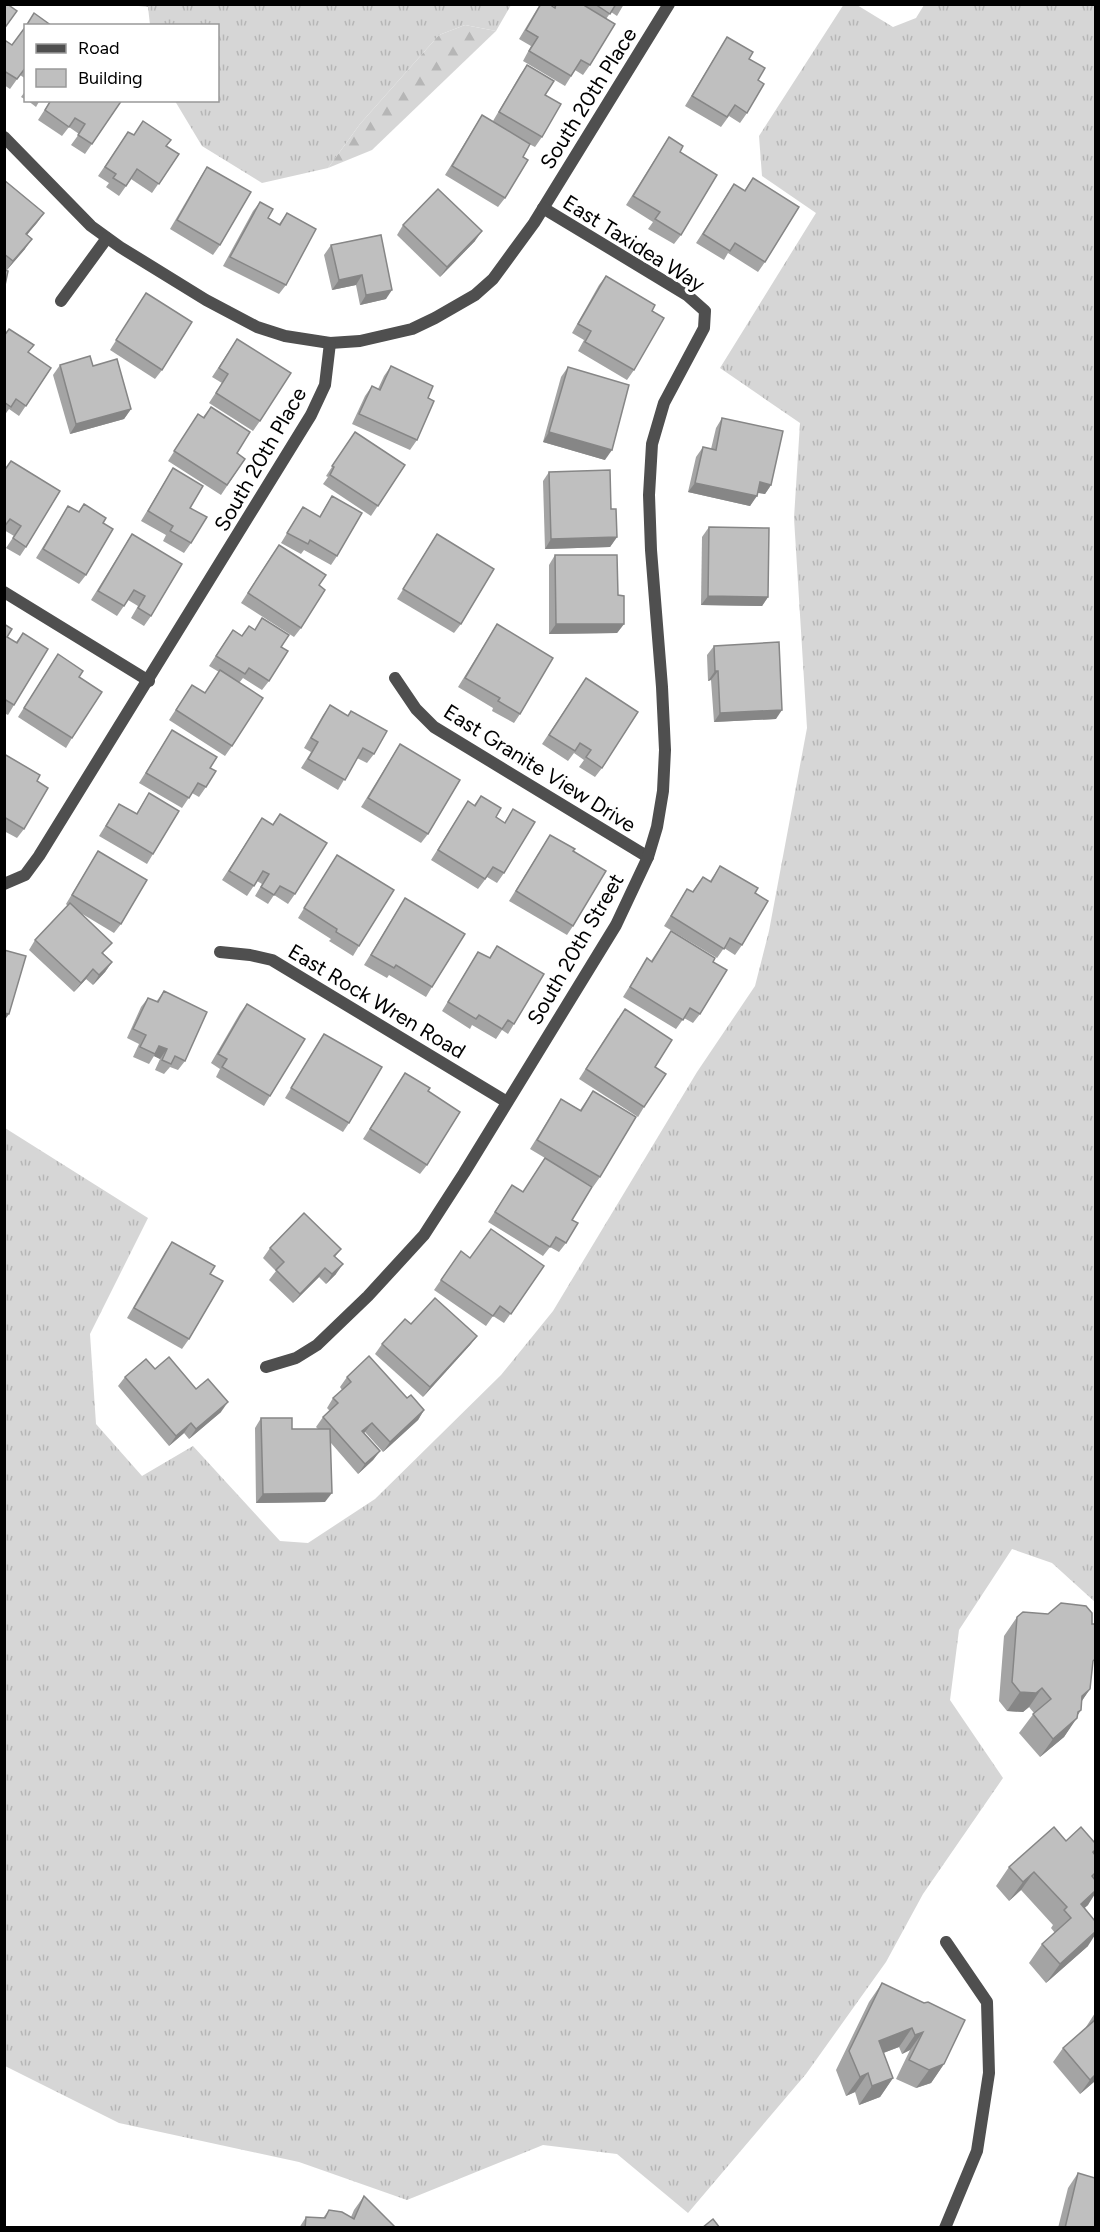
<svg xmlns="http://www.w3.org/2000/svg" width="1100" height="2232" font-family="Figtree,sans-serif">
<defs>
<pattern id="grass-tufts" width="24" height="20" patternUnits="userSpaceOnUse" patternTransform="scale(1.5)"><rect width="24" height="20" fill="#d6d6d6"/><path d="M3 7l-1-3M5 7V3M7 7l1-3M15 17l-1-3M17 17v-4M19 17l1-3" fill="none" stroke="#b6b6b6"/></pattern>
<pattern id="forest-firs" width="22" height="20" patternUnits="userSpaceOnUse" patternTransform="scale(1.5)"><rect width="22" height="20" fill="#d6d6d6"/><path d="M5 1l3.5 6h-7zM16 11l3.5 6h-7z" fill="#b6b6b6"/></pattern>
</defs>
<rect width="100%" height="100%" fill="#fff"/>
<!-- grass -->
<g fill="url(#grass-tufts)">
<path d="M844,4L857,5L893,27L916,18L924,5H1095V1602L1052,1563L1012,1549L959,1630L950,1700L1003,1778L923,1894L886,1962L806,2074L688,2213L617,2154L543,2145L407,2200L299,2162L119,2123L5,2066V1128L148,1218L90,1334L96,1424L142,1476L193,1446L280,1541L308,1543L375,1499L501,1375L553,1311L697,1072L755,986L769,931L807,728L794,518L800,423L720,368L816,213L762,176L759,136Z"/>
<path d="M129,5H511L496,31L465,25L439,35L360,124L328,168L262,183L202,146L175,101L218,100V26L150,25L148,7Z"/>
</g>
<!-- forest -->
<path fill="url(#forest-firs)" d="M465,25L496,31L372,150L328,168L360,124L439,35Z"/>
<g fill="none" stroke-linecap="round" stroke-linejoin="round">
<!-- minor -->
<g stroke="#4f4f4f" stroke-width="12">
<path d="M4,137L91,226L120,247L206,300L257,327L285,336L330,343L360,341L412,329L435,318L475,295L493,279L534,223L669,4"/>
<path d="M61,301L107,238"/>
<path d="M4,592L149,681"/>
<path d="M395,678L416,709L434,727L648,857"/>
<path d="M4,884L25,875L39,856L311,415L325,385L330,343"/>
<path d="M220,952L250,955L272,960L507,1102"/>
<path d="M266,1367L296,1358L317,1345L368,1296L424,1235L464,1173L616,925L648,857L657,827L663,791L665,750L662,687L651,550L649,495L652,444L664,403L704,328L705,311L687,295L543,208"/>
<path d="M945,2228L977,2151L989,2073L987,2002L946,1942"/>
</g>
</g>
<!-- wall -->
<g fill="#a4a4a4">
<path d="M540,4L554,7L555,4H624L617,16L611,12L606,19L590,65L583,75L575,70L565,86L523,61L531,46L519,39Z"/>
<path d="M26,26V79L20,75L10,89L4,85V44L12,45Z"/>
<path d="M727,37L749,59L758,80L747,113L740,123L729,116L721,127L685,106Z"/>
<path d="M527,65L545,95L542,137L535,147L529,144L505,198L498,207L445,175L482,115L493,121L520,75Z"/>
<path d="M26,90V100L21,97Z"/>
<path d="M27,100H40L36,107Z"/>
<path d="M51,100H122L85,154L71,145L79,134L69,127L62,136L38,120Z"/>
<path d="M128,132L134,135L166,146L179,154L152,193L131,179L119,196L106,187L109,183L98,176Z"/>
<path d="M669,137L680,152L681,235L674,244L648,229L653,222L626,205Z"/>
<path d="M207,167L220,245L213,255L170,229L201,176Z"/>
<path d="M753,178L765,262L758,272L728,253L724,260L696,243L734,184L744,191Z"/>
<path d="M4,180L44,213L27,235L25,249L6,271L4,270Z"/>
<path d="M260,202L268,218L279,224L287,213L286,285L279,294L223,266L253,211Z"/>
<path d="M403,225L475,241L440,277L397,235Z"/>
<path d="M381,235L386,299L360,305L356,285L332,290L324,255L331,245Z"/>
<path d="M606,276L652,311L634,370L627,380L578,351L584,340L572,333L599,285Z"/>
<path d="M146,293L162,370L155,379L110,350Z"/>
<path d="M4,336L51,368L19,416L9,409L4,416Z"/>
<path d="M237,339L260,421L253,431L209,403L222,383L212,377Z"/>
<path d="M60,365L93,366L131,409L124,419L70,434L53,375Z"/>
<path d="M391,366L428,398L417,440L410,450L352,424L365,396L372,386L378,389L384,376Z"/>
<path d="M568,367L605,460L543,442L561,377Z"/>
<path d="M211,407L237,453L245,459L221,495L168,461L198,414L203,417Z"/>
<path d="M722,418L771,485L765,494L758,493L750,506L688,492L696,457L703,447L711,449L716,428Z"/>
<path d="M355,432L405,465L371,516L323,484L328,477L326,476Z"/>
<path d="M11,461L26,547L20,556L6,548L14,536L4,530V470Z"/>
<path d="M173,468L190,508L191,543L184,553L163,541L166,535L141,521Z"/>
<path d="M549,472L611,509L617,537L610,547L545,549L543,481Z"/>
<path d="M332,496L337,556L331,565L304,550L301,554L281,543L303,507L319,517Z"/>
<path d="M68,506L79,512L103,523L86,575L79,584L36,558Z"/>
<path d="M709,527L768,597L762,606L701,605L702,537Z"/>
<path d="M132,534L151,616L144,626L131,618L138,606L128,600L117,616L91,600Z"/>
<path d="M437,534L461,624L454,633L397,599Z"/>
<path d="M272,555L319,585L301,628L294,637L241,603Z"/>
<path d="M555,555L618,595L624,624L617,633L549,634V565Z"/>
<path d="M4,624L7,637L16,642L23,633L14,705L8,715L4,713Z"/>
<path d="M497,624L520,714L514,723L492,711L493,708L458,687Z"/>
<path d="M249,626L281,647L269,681L262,690L243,678L239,683L232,746L225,756L169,720L192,685L205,693L219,672L209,666L226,640L233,630L242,636Z"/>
<path d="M714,646L776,719L714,722L711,680L708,681L707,655Z"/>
<path d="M58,654L79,677L72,738L66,748L18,717Z"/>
<path d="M586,678L602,768L595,777L579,767L584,760L574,753L568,761L542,744Z"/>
<path d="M330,705L348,716L351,711L374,754L367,763L357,758L338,790L301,768L311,752L304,748L323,715Z"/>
<path d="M172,730L210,768L206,787L199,797L192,793L182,808L139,783Z"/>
<path d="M400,744L428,834L421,843L361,807Z"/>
<path d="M4,754L37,781L24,829L17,838L4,831Z"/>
<path d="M149,793L153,854L147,864L99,836L119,804L136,814Z"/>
<path d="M481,796L496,817L504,823L513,809L504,873L497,883L487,877L478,889L431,860L468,801L474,805Z"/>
<path d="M280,814L295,894L288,904L274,895L268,904L255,896L262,884L257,881L247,896L222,880L262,818L272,825Z"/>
<path d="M550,835L573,851V926L567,935L509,901Z"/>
<path d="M98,851L121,924L114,933L79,912L104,954L112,962L105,972L93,985L86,979L74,992L29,950L35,940L68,906L66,904Z"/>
<path d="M337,855L359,946L353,956L329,941L331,939L298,918Z"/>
<path d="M720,866L755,893L742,945L735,955L724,948L717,958L664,926L687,889L692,892L703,877L710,881Z"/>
<path d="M405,898L432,987L426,997L389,975L387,978L364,965Z"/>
<path d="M671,931L713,962L700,1014L693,1023L684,1018L676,1029L623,997L647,958L651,961Z"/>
<path d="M497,946L514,1024L508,1034L502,1030L496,1039L472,1025L470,1029L442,1011L478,952L489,958Z"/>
<path d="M164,991L185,1061L178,1070L170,1067L164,1074L155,1070L160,1059L154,1056L149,1064L133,1057L139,1044L127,1038L141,1007L148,998L156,1002Z"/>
<path d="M247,1004L270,1096L264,1106L216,1077L220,1069L211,1063L240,1013Z"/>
<path d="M618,1018L655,1067L644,1107L638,1117L579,1079Z"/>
<path d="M324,1034L349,1123L343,1132L285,1098Z"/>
<path d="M405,1073L428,1091L427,1165L420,1174L363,1139Z"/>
<path d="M593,1091L600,1177L593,1187L555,1164L572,1220L566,1243L559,1252L550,1247L543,1256L488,1222L512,1185L523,1192L545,1158L530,1149L561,1099L580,1110Z"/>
<path d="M172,1242L210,1274L189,1339L182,1349L127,1318L165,1252Z"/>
<path d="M270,1248L341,1249L335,1257L336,1274L326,1284L319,1277L293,1303L269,1280L276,1271L263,1258Z"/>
<path d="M461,1251L470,1258L544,1266L504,1323L493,1316L486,1326L434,1290Z"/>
<path d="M411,1324L477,1336L470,1345L423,1397L375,1354L382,1344Z"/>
<path d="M155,1369L196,1389L221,1412L189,1439L184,1433L169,1446L118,1386L125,1377Z"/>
<path d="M347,1377L407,1398L424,1410L418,1420L383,1452L365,1432L364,1433L380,1451L373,1460L358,1474L331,1443L325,1502L256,1503L255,1428L261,1418L292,1429H318L316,1427L323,1417L330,1411L327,1408L333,1398L342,1390L340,1387Z"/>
<path d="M1017,1617L1092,1624V1667L1090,1689L1081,1702V1710L1064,1737L1040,1757L1019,1733L1034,1713L1029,1707L1023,1712L1007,1711L999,1701L1004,1636Z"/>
<path d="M1066,1841L1095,1852L1094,1854L1095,1879L1088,1905L1084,1908L1088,1946L1046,1983L1029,1963L1042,1944L1055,1933L1051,1928L1053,1925L1021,1890L1009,1901L996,1886L1009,1867Z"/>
<path d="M882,1983L924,2003L944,2064L931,2083L916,2088L896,2079L910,2050L902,2054L899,2047L883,2053L893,2078L880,2097L859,2105L855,2092L846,2096L836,2070L869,2002Z"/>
<path d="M1095,2013V2081L1080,2094L1053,2062L1063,2048L1086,2028V2027Z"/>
<path d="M1078,2173L1095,2228H1058L1068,2188Z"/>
<path d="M364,2196L396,2228H299L306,2217L323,2218L329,2210L351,2217L354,2210Z"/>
</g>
<!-- shaded-wall -->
<g fill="#868686">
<path d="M44,213L37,223L19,244L26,234Z"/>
<path d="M482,231L475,241L440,277L447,267Z"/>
<path d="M32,239L25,249L6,271L13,261Z"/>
<path d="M362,275L356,285L332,290L339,280Z"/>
<path d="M392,290L386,299L360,305L366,295Z"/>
<path d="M131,409L124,419L70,434L76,424Z"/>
<path d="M549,432L612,450L605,460L543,442Z"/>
<path d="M760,482L771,485L765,494L753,492Z"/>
<path d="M695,483L757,496L750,506L688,492Z"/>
<path d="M617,537L610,547L545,549L551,539Z"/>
<path d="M708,596L768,597L762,606L701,605Z"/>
<path d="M556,624H624L617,633L549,634Z"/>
<path d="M715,671H718L711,680L708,681Z"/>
<path d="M782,710L776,719L714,722L720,713Z"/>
<path d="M112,962L105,972L93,985L99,975Z"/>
<path d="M93,969L86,979L74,992L81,983Z"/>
<path d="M4,1013L9,1014L4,1021Z"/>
<path d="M159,1046L167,1049L160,1059L154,1056Z"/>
<path d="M343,1264L336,1274L326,1284L332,1274Z"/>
<path d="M325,1268L319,1277L293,1303L300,1294Z"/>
<path d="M477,1336L470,1345L423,1397L430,1387Z"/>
<path d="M228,1402L221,1412L189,1439L196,1429Z"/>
<path d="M424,1410L418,1420L383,1452L390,1442Z"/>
<path d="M191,1423L184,1433L169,1446L176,1436Z"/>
<path d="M372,1423L365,1432L355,1441L362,1431Z"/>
<path d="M380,1451L373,1460L358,1474L365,1464Z"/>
<path d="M332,1493L325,1502L256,1503L263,1494Z"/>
<path d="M1042,1688L1029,1707L1023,1712L1007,1711L1020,1692Z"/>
<path d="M1090,1689L1077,1708L1082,1696Z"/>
<path d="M1081,1710L1071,1724L1077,1718L1064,1737L1040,1757L1053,1739Z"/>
<path d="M1034,1872L1021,1890L1009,1901L1023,1882Z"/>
<path d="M1095,1891V1894L1088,1905L1068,1923L1081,1904Z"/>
<path d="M1095,1932V1935L1088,1946L1046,1983L1060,1964Z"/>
<path d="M912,2028L899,2047L865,2060L879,2041Z"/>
<path d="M923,2032L910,2050L902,2054L915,2035Z"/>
<path d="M944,2064L931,2083L916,2088L929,2070Z"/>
<path d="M868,2073L855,2092L846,2096L860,2077Z"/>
<path d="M1095,2075V2081L1080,2094L1090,2080Z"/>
<path d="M893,2078L880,2097L859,2105L872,2086Z"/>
</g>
<!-- building -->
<g fill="#bfbfbf" stroke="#868686" stroke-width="1.5">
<path d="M4,4H7L17,11L4,29Z"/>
<path d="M541,4H549L555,8L556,4H582L615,24L590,65L581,60L571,76L529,51L538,37L526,30Z"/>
<path d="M595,4H616L610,14Z"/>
<path d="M34,13L52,26H26Z"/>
<path d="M26,26V67L17,79L4,71V44L6,41L12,45Z"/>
<path d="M727,37L753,52L749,59L765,68L758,80L764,84L747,113L735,105L727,117L692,96Z"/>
<path d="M527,65L554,81L545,95L561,104L542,137L499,112Z"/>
<path d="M51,100H122L92,144L78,135L85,124L75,118L69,127L45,110Z"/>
<path d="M482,115L530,144L523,157L528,160L505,198L452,166Z"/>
<path d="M143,121L171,140L166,146L179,154L159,184L137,169L126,186L113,178L116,174L105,167L128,132L134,135Z"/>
<path d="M669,137L683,146L680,152L717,175L681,235L655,219L660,212L633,196Z"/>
<path d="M207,167L251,192L220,245L177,220Z"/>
<path d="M753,178L799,207L765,262L735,243L730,251L703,234L734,184L745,191Z"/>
<path d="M4,180L44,213L26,234L32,239L13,261L4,254Z"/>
<path d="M438,189L482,231L447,267L403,225Z"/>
<path d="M260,202L273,209L268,218L280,225L287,213L316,229L286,285L230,257Z"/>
<path d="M381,235L392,290L366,295L362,275L339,280L331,245Z"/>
<path d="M4,270L8,271L4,290Z"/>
<path d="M606,276L655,305L652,311L664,318L634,370L585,342L591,331L578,324Z"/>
<path d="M146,293L192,322L162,370L116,340Z"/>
<path d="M9,329L34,345L28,352L51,368L26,406L16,399L11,407L4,402V336Z"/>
<path d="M237,339L291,373L260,421L216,393L228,374L219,368Z"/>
<path d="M90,356L93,366L117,359L131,409L76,424L60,365Z"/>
<path d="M391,366L433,386L428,398L434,401L417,440L359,414L372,386L380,390Z"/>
<path d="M568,367L629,385L612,450L549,432Z"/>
<path d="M211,407L250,432L237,453L245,459L227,485L174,451L198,414L204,418Z"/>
<path d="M722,418L783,431L771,485L760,482L757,496L695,483L703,447L716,450Z"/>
<path d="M355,432L405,465L378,506L330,475L334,467L332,466Z"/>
<path d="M11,461L60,491L26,547L13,538L21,526L10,519L4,527V471Z"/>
<path d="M173,468L203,486L190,508L207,517L191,543L170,531L173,526L148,511Z"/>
<path d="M610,470L611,509H616L617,537L551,539L549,472Z"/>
<path d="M332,496L362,513L337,556L310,540L308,544L287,533L303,507L320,517Z"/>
<path d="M84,504L106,518L103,523L113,529L86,575L43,549L68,506L79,512Z"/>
<path d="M709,527L769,528L768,597L708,596Z"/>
<path d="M132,534L182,564L151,616L138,608L145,596L134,590L124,606L98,591Z"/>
<path d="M437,534L494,569L461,624L403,589Z"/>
<path d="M279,545L326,575L319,585L325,590L301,628L248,593Z"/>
<path d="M555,555H617L618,595L624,596V624H556Z"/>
<path d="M262,618L289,635L281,647L288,651L269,681L249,668L245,674L216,656L233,630L242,636L249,626L255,630Z"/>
<path d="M4,624L12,629L7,637L17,643L23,633L48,649L14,705L4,699Z"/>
<path d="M497,624L553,658L520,714L498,701L500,698L465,678Z"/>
<path d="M779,642L782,710L720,713L718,671H715L714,646Z"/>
<path d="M58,654L83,671L79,677L102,692L72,738L24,708Z"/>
<path d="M220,670L263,698L232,746L176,710L192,685L205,693Z"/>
<path d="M586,678L638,712L602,768L586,757L591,750L580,743L575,751L549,735Z"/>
<path d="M330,705L348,716L351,711L387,731L374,754L363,748L345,780L308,759L318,742L311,738Z"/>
<path d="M172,730L217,757L210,768L216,771L206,787L198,783L189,798L146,773Z"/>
<path d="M400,744L460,780L428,834L368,798Z"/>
<path d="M4,754L40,775L37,781L48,788L24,829L4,817Z"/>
<path d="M149,793L179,811L153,854L106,826L119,804L137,814Z"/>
<path d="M481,796L501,808L496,817L505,823L513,809L535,822L504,873L493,867L485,879L438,850L468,801L475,806Z"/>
<path d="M280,814L327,843L295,894L280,886L274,895L261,887L269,874L263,871L254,886L229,871L262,818L273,825Z"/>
<path d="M550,835L575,849L573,851L606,871L573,926L516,891Z"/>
<path d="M98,851L147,880L121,924L72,895Z"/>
<path d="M337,855L394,890L359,946L336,932L337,929L304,908Z"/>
<path d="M720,866L758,888L755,893L768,901L742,945L730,938L724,949L671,916L687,889L693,892L703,877L711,882Z"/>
<path d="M405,898L465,934L432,987L396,965L394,968L371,955Z"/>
<path d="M70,903L112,943L102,953L112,962L99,975L93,969L81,983L35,940Z"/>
<path d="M671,931L715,958L713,962L727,970L700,1014L690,1008L683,1020L630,987L647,958L652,962Z"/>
<path d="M497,946L544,974L514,1024L508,1020L502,1029L479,1015L476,1019L448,1002L478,952L490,958Z"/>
<path d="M4,950L26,956L9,1014L4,1013Z"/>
<path d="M164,991L207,1012L185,1061L175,1056L171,1064L162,1060L167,1049L159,1046L155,1054L140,1047L146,1035L133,1029L148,998L158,1002Z"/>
<path d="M247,1004L305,1039L270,1096L222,1067L227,1059L218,1054Z"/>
<path d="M625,1009L672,1040L655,1067L666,1074L644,1107L586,1069Z"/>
<path d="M324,1034L382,1067L349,1123L291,1088Z"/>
<path d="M405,1073L430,1088L428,1091L460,1112L427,1165L370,1129Z"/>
<path d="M593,1091L636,1117L600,1177L537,1140L561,1099L581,1111Z"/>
<path d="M545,1158L592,1187L572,1220L578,1223L566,1243L556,1237L550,1247L495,1212L512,1185L523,1192Z"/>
<path d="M304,1213L341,1249L334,1256L343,1264L332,1274L325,1268L300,1294L276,1270L284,1262L270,1248Z"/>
<path d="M491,1229L544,1266L511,1314L500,1306L493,1316L441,1280L461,1251L470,1258Z"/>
<path d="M172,1242L215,1266L210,1274L223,1281L189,1339L134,1308Z"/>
<path d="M435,1298L477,1336L430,1387L382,1344L405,1319L411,1324Z"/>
<path d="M369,1356L407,1398L411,1395L424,1410L390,1442L372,1423L362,1431L380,1451L365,1464L323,1417L338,1403L333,1398L351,1382L347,1377Z"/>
<path d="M169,1357L196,1389L208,1379L228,1402L196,1429L191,1423L176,1436L125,1377L146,1359L155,1369Z"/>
<path d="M261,1418H292V1429H330L332,1493L263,1494Z"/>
<path d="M1061,1603L1086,1606L1092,1613V1624H1095V1659L1093,1661L1090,1689L1082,1696L1081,1710L1078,1712L1077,1718L1053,1739L1033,1714L1051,1699L1042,1688L1036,1693L1020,1692L1012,1682L1017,1617L1023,1612L1048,1614Z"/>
<path d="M1054,1827L1066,1841L1081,1827L1095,1843V1850L1093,1852L1095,1855V1873L1092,1876L1095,1880V1891L1081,1904L1095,1921V1932L1060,1964L1042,1944L1071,1918L1064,1910L1067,1907L1034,1872L1023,1882L1009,1867Z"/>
<path d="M882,1983L924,2003L928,2002L965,2020L944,2064L929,2070L909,2060L923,2032L915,2035L912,2028L879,2041L893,2078L872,2086L868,2073L860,2077L849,2051Z"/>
<path d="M1095,2020V2075L1090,2080L1063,2048Z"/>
<path d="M1078,2173L1095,2178V2228H1065Z"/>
<path d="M364,2196L396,2228H305L306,2217L325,2218L329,2210L342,2212L354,2219Z"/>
<path d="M713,2219L720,2228H702Z"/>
</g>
<g text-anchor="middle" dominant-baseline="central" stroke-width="6" stroke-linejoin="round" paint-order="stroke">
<!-- street labels -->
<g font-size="21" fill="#000" stroke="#fff">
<text transform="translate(588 98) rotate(-58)">South 20th Place</text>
<text transform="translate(634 243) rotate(32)">East Taxidea Way</text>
<text transform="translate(260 459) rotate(-60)">South 20th Place</text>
<text transform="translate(540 768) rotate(32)">East Granite View Drive</text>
<text transform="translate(575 949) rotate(-60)">South 20th Street</text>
<text transform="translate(377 1001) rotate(31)">East Rock Wren Road</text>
</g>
</g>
<!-- border -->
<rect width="1100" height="2232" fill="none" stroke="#000000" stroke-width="12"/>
<!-- legend -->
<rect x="24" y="24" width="195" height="78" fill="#ffffff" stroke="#999999" stroke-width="1.5"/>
<rect x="36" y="44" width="30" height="9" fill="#4f4f4f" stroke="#999999" stroke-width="1.5"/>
<text x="78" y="54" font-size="18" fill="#000000">Road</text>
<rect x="36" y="69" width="30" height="18" fill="#bfbfbf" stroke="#999999" stroke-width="1.5"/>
<text x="78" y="84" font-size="18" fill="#000000">Building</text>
</svg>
